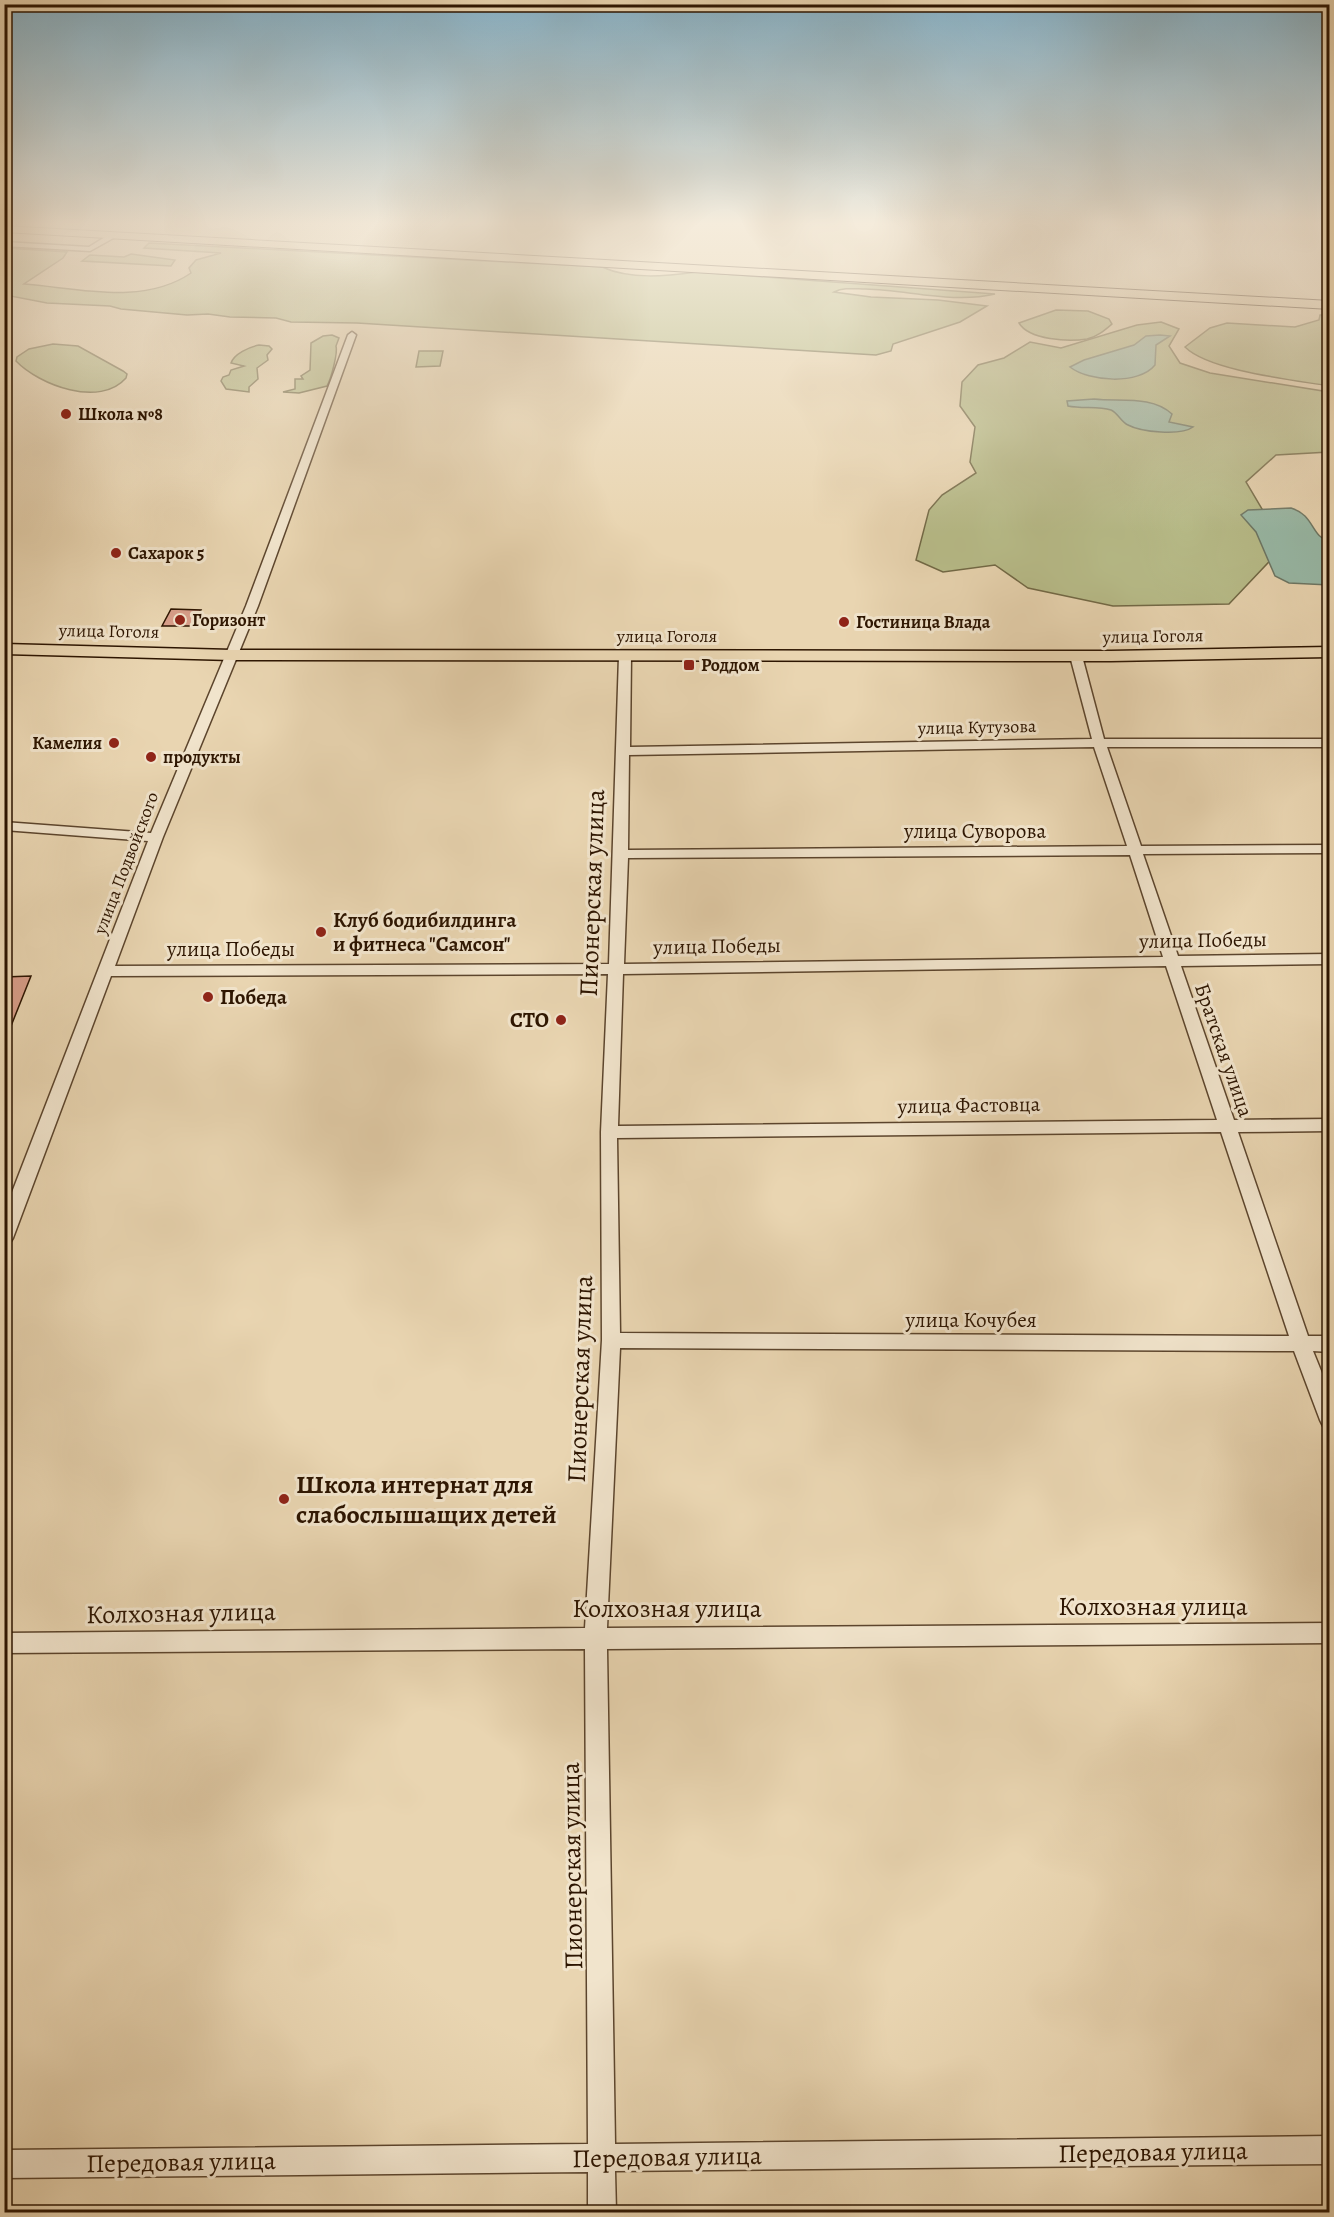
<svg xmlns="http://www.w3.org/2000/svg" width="1334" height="2217" font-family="Alegreya,serif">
<rect width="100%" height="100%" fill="#e9d5b1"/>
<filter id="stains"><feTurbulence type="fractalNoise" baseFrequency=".00333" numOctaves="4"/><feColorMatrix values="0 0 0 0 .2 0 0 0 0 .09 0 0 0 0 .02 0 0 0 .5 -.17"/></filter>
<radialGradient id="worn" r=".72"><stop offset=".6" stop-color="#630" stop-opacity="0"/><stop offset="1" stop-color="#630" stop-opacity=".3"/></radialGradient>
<!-- green -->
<g fill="#b8bd8a" stroke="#726946" stroke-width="1.5">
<path d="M149,243L602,267C631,280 666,276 697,272L995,294C953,304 908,290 866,289C855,289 844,287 834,292L871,297L938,300L987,306L960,322L893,344L891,351L876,355L357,323L291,322L276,318L230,317L208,314L187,315L121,309L110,306L47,303L5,295V248L67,252L63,258L24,284C78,288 143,306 191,273L189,268L196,260L221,253L144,248Z"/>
<path d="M131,254L175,260L171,266L82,261L90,255L124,257Z"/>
<path d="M1056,310L1088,311L1109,319L1112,324C1105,330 1097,337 1087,339C1069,342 1029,340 1019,323Z"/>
<path d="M1320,315H1329V386C1294,380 1209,371 1185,347L1210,328L1227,323L1295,327L1319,320Z"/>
<path d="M1161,322L1179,329L1169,346L1180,363L1210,373L1329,392V452L1276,455L1246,482L1284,546L1229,604L1113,606L1028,588L995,565L943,572L916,560L929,510L942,495L976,473L970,462L975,427L960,406L962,382L978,365L1004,358L1030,342L1061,348L1137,325Z"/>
<path d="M332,335L339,338L336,346C338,353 331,379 327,386L299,393L283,392L295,389V379H303L301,376L310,370L311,343L323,336Z"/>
<path d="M53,344L78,346L123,371L127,374L126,378C100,408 39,385 16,361L17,357L29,349Z"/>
<path d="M259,345L269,346L272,349L267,355L268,360L257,368L258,379L249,387V392L226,389L221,381L223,377L229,375L231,370L244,366L231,363C234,354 249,347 259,345Z"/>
<path d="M419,351H443L440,366L416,367Z"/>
</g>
<!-- water -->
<g fill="#98b9a7" stroke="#6d7765" stroke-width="1.5">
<path d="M1160,335L1170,336L1156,345L1155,365C1139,385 1089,382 1070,367L1084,360L1134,345L1146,336Z"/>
<path d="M1094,399C1120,402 1152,395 1172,414L1169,422L1193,427C1181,436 1141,432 1128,425C1121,422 1118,413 1111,410C1098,406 1082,409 1068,406L1067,401Z"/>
<path d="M1291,508C1315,515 1311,538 1329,540V585L1289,583L1275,576L1256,532L1241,515L1248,510Z"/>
</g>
<!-- building -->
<g fill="#d89e8a" stroke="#2d1501" stroke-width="1.5">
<path d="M171,609L201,610L193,626H162Z"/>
<path d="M31,976L5,1041H4V977Z"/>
</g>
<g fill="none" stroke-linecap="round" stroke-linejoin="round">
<defs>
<g id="minor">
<path d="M110,234L117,236L90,251L4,246V242L89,247Z"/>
<path d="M352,332L356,335L258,606L163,837L115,966L609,964L619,656L625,652L631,656L630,747L1092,739L1070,656L1076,652L1082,656L1104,739H1330V747H1107L1141,846L1330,845V853L1143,854L1178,956L1330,954V964L1181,966L1234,1120L1330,1119V1131L1238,1132L1308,1336H1330V1352L1313,1351L1330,1393V1428L1323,1426L1320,1420L1294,1351L620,1348L607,1628L1330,1623V1643L607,1649L615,2144L1330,2136V2164L615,2171L616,2212H588V2172L4,2178V2150L588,2144L585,1649L4,1653V1633L585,1628L602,1340L601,1132L608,974L111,976L13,1238L10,1243L4,1245V1213L148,841L4,830V822L151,833L246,606L348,335ZM1094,747L1127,846L628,850L629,755ZM1130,855L1163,957L624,964L628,858ZM1166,966L1217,1120L618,1126L623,974ZM1221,1132L1289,1336L620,1333L617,1138Z"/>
</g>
<path id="major" d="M4,644L232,650L1111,651L1330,647V657L1111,661L232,660L4,654Z"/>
<path id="highway" d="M4,226L1330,301V309L4,232Z"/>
</defs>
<!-- minor casing -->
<use href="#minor" stroke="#5c452d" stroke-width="3"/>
<!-- major casing -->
<use href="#major" stroke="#2d1501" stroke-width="3"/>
<!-- highway casing -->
<use href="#highway" stroke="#2d1501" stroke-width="2"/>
<!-- minor -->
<use href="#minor" fill="#f1e4cc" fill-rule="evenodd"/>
<!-- major -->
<use href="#major" fill="#e9d5b1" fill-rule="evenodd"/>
<!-- highway -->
<use href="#highway" fill="#e9d5b1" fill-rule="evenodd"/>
</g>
<!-- sky -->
<linearGradient id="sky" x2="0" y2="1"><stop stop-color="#88b6ce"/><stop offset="0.42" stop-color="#f5ecdc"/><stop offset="1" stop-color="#f5ecdc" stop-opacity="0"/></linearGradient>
<rect width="1334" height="532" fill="url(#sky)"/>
<!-- markers -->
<g fill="#8f2418" stroke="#f1e4cc" stroke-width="2">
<circle cx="66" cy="414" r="6"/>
<circle cx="116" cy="553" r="6"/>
<circle cx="180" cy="620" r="6"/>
<circle cx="844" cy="622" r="6"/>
<rect x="683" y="659" width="12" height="12" rx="3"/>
<circle cx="114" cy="743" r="6"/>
<circle cx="151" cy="757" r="6"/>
<circle cx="321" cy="932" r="6"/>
<circle cx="208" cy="997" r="6"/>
<circle cx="561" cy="1020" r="6"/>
<circle cx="284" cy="1499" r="6"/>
</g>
<g text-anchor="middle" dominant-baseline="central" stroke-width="6" stroke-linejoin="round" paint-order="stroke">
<!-- far-poi labels -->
<g font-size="18" font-weight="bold" fill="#2d1501" stroke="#f1e4cc" text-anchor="start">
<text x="78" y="414">Школа №8</text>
<text x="128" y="553">Сахарок 5</text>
<text x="192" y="620">Горизонт</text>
<text x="856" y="622">Гостиница Влада</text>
<text x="701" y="665">Роддом</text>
<text x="102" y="743" text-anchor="end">Камелия</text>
<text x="163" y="757">продукты</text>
</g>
<!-- far-street labels -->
<g font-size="18" fill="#2d1501" stroke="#f1e4cc">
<text transform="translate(109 631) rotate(1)">улица Гоголя</text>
<text x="667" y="636">улица Гоголя</text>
<text transform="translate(1153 636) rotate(-1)">улица Гоголя</text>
<text transform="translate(977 727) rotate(-1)">улица Кутузова</text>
<text transform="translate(126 863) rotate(-69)">улица Подвойского</text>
</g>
<!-- street labels -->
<g font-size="21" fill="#2d1501" stroke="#f1e4cc">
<text x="975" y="831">улица Суворова</text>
<text transform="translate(1203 940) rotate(-1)">улица Победы</text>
<text transform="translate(717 946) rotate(-1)">улица Победы</text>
<text x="231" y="949">улица Победы</text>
<text transform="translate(1224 1050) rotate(71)">Братская улица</text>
<text transform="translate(969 1105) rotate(-1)">улица Фастовца</text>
<text x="971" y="1320">улица Кочубея</text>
</g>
<!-- poi labels -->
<g font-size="21" font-weight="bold" fill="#2d1501" stroke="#f1e4cc" text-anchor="start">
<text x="333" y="920">Клуб бодибилдинга<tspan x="333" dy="24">и фитнеса "Самсон"</tspan></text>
<text x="220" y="997">Победа</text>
<text x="549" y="1020" text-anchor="end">СТО</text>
</g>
<!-- near-street labels -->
<g font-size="26" fill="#2d1501" stroke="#f1e4cc">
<text transform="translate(592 893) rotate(-88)">Пионерская улица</text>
<text transform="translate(580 1379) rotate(-88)">Пионерская улица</text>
<text x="1153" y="1606">Колхозная улица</text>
<text x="667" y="1608">Колхозная улица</text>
<text transform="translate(181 1613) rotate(-1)">Колхозная улица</text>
<text transform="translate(572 1866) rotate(-91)">Пионерская улица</text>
<text transform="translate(1153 2152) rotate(-1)">Передовая улица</text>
<text transform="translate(667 2157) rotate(-1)">Передовая улица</text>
<text transform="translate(181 2162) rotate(-1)">Передовая улица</text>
</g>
<!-- near-poi labels -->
<g font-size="26" font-weight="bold" fill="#2d1501" stroke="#f1e4cc" text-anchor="start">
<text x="296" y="1484">Школа интернат для<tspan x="296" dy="30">слабослышащих детей</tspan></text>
</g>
</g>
<!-- margin -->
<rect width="1334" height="2217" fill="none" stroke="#e9d5b1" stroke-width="24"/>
<rect x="6" y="6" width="1322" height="2205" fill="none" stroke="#2d1501" stroke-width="3"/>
<rect x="12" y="12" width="1310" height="2193" fill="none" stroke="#2d1501" stroke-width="1.5"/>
<rect width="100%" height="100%" filter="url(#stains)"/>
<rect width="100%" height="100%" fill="url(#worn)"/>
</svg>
